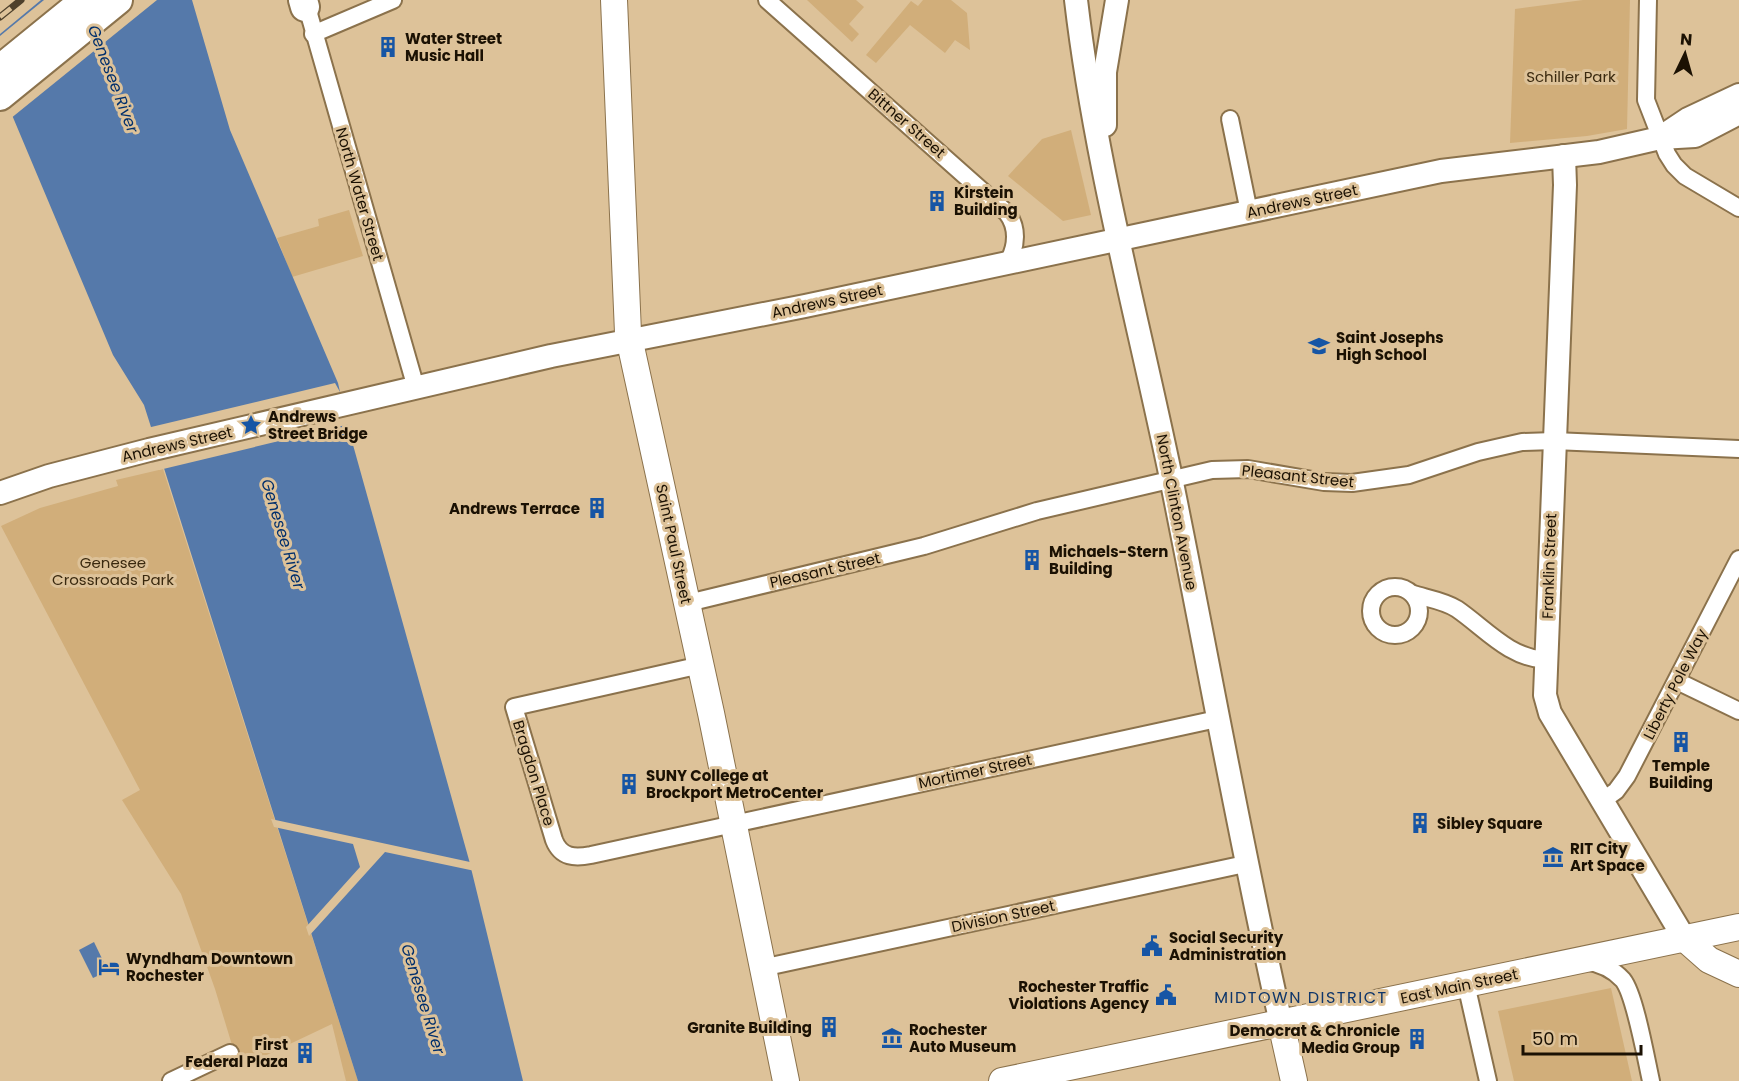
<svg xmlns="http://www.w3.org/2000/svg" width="1739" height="1081" font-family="Poppins,sans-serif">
<rect width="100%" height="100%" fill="#ddc299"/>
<!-- green -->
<g fill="#d1ae7a">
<path d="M807,0H856L864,7L849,24L859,34L852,42Z"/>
<path d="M923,0H951L967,13L970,50L955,40L945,53L910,25L876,63L866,55L911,1L918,6Z"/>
<path d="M1583,0H1630L1627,129L1587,136L1510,143L1515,9Z"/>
<path d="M1071,130L1091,215L1063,221L1008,176L1042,139Z"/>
<path d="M349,210L363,256L292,277L277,238L319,226L318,219Z"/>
<path d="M163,469L358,1081H346L332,1024L239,1068L215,989L181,894L122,800L140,790L1,526L40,508L118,486L116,480Z"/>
<path d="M1611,988L1632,1081H1514L1498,1011Z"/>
</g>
<!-- water -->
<g fill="#5579aa">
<path d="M0,0H192L230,130L338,383L348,427L469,860L523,1081H358L144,405L113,355L12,115L0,114Z"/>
<path d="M94,942L108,971L93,978L79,950Z"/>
</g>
<!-- pier -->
<g fill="#ddc299">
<path d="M0,0H41L0,34Z"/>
<path d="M44,0H157L10,119L0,117V36Z"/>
<path d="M335,383L344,399L350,424L159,470L147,428Z"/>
<path d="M271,819L470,862L472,861L475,871L385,852L309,936L306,927L360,867L353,844L274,827Z"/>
</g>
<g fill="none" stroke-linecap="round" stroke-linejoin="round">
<defs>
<g id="street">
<path d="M305,0L416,388"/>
<path d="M767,0L1007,213C1018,227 1017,246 1008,262"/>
<path d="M1648,0L1646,100L1667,154L1674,165L1685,176L1739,208"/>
<path d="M313,34L393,0"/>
<path d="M1230,119L1249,212"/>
<circle cx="1395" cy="611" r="24"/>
<path d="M1413,594C1426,598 1445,601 1457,609C1486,629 1508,657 1545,660"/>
<path d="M688,603L924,546L1037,511L1212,470L1248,469L1324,482L1352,483L1409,475L1478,452L1522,442L1554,441L1739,449"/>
<path d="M701,665L514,707L554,840C561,858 575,858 591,855L1217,719"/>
<path d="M1677,681L1739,711"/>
<path d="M1602,801L1616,791L1627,776L1739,559"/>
<path d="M1585,961C1599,963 1613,969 1623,980C1635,995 1646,1059 1651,1081"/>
<path d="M762,968L1245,864"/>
<path d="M1466,984L1488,1081"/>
<path d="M171,1081L230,1053"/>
</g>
<g id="secondary">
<path d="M1076,0C1095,162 1138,319 1171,478C1208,660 1240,842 1281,1023"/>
<path d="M1105,125V72L1117,0"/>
<path d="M1661,137L1688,119L1739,95"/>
<path d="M1564,156L1565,185L1545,695L1550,713L1684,938"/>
<path d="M0,493L49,476L149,450L551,356L805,306L1441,171L1599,152L1660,138L1695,136L1739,113"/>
</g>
<g id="primary">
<path d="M614,0L628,333L711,713L786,1081"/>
<path d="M1684,938L1709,960L1739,974"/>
<path d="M1281,1023L1294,1081"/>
<path d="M1002,1081L1739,927"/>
</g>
<g id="highway">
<path d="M303,0L305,7"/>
<path d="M0,69L85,0"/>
<path d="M0,96L118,0"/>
</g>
</defs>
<!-- street casing -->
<use href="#street" stroke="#8b724c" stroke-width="20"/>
<!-- secondary casing -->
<use href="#secondary" stroke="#8b724c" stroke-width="26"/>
<!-- primary casing -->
<use href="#primary" stroke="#8b724c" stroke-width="28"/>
<!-- highway casing -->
<use href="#highway" stroke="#8b724c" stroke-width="32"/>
<!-- street -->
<use href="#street" stroke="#fff" stroke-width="16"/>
<!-- secondary -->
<use href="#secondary" stroke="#fff" stroke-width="22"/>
<!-- primary -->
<use href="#primary" stroke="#fff" stroke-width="26"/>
<!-- highway -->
<use href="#highway" stroke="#fff" stroke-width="28"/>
<defs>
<path id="rail" d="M0,17L21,0"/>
</defs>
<!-- rail casing -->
<use href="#rail" stroke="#4e402b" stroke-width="7"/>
<!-- rail -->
<use href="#rail" stroke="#ddc299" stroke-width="4.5" stroke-dasharray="14" stroke-linecap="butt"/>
</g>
<!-- icons -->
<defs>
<symbol id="building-bare" viewBox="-9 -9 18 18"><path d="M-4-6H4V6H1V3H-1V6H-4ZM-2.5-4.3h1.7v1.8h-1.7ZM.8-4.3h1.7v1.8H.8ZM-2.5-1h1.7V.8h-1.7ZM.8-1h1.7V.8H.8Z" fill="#1655a5" stroke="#ddc299" stroke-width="2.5" paint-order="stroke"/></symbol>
<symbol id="school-bare" viewBox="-9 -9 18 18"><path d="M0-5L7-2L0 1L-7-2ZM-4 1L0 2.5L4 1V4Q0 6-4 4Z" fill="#1655a5" stroke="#ddc299" stroke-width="2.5" paint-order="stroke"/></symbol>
<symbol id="sight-bare" viewBox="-9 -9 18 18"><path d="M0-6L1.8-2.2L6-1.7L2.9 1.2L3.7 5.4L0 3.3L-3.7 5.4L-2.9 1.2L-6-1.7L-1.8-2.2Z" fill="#1655a5" stroke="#ddc299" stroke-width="2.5" paint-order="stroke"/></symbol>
<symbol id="museum-bare" viewBox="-9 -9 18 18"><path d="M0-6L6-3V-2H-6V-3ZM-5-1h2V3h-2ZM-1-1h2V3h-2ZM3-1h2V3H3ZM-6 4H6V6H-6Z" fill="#1655a5" stroke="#ddc299" stroke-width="2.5" paint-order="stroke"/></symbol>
<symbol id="civic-bare" viewBox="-9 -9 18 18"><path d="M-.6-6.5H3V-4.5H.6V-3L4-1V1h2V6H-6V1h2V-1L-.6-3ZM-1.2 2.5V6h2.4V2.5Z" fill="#1655a5" stroke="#ddc299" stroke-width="2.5" paint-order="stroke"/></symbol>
<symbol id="hotel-bare" viewBox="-9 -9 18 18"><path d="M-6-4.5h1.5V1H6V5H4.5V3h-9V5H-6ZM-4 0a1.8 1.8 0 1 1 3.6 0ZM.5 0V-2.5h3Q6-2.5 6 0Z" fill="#1655a5" stroke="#ddc299" stroke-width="2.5" paint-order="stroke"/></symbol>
</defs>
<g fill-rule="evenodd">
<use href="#building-bare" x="373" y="32" width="30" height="30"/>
<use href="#building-bare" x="922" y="186" width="30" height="30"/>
<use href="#school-bare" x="1304" y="331" width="30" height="30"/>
<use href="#sight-bare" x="236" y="410" width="30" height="30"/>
<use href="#building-bare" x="582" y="493" width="30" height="30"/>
<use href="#building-bare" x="1017" y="545" width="30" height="30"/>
<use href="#building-bare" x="1666" y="727" width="30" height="30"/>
<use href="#building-bare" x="614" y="769" width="30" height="30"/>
<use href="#building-bare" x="1405" y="808" width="30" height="30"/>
<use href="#museum-bare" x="1538" y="842" width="30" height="30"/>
<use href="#civic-bare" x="1137" y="931" width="30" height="30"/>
<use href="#hotel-bare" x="94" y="952" width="30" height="30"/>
<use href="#civic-bare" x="1151" y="980" width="30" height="30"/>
<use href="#building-bare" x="814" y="1012" width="30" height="30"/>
<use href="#museum-bare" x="877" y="1023" width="30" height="30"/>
<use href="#building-bare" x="1402" y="1024" width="30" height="30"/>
<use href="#building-bare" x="290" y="1038" width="30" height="30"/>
</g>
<g text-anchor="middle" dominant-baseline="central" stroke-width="6" stroke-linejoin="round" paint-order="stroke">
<!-- poi labels -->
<g font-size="15" font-weight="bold" fill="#1b1103" stroke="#ddc299" text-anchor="start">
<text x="405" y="38">Water Street<tspan x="405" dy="17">Music Hall</tspan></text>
<text x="954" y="192">Kirstein<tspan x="954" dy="17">Building</tspan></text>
<text x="1336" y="337">Saint Josephs<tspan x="1336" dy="17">High School</tspan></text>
<text x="268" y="416">Andrews<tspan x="268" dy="17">Street Bridge</tspan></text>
<text x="580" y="508" text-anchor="end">Andrews Terrace</text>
<text x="1049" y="551">Michaels-Stern<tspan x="1049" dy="17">Building</tspan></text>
<text x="1681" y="765" text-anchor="middle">Temple<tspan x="1681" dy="17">Building</tspan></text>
<text x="646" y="775">SUNY College at<tspan x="646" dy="17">Brockport MetroCenter</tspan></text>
<text x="1437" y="823">Sibley Square</text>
<text x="1570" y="848">RIT City<tspan x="1570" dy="17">Art Space</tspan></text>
<text x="1169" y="937">Social Security<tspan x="1169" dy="17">Administration</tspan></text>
<text x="126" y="958">Wyndham Downtown<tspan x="126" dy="17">Rochester</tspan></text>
<text x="1149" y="986" text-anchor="end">Rochester Traffic<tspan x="1149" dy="17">Violations Agency</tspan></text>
<text x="812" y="1027" text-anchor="end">Granite Building</text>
<text x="909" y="1029">Rochester<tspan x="909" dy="17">Auto Museum</tspan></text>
<text x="1400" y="1030" text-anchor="end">Democrat &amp; Chronicle<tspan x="1400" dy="17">Media Group</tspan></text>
<text x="288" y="1044" text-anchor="end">First<tspan x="288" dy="17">Federal Plaza</tspan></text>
</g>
<!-- park labels -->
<g font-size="15" fill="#3a290f" stroke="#ddc299">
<text x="1571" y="76">Schiller Park</text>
<text x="113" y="562">Genesee<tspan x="113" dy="17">Crossroads Park</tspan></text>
</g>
<!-- street labels -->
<g font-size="15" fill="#1b1103" stroke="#ddc299">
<text transform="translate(907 123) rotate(41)">Bittner Street</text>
<text transform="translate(360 194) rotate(74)">North Water Street</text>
<text transform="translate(1302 201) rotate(-12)">Andrews Street</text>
<text transform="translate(827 301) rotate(-12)">Andrews Street</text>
<text transform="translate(177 444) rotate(-13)">Andrews Street</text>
<text transform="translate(1298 476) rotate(6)">Pleasant Street</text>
<text transform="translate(1177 512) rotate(79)">North Clinton Avenue</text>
<text transform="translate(674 544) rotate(78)">Saint Paul Street</text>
<text transform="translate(1549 566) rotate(-88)">Franklin Street</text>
<text transform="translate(825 570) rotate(-13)">Pleasant Street</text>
<text transform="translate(1675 684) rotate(-63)">Liberty Pole Way</text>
<text transform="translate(975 771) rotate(-12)">Mortimer Street</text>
<text transform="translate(534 773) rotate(73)">Bragdon Place</text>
<text transform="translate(1003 916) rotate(-12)">Division Street</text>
<text transform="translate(1459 986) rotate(-12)">East Main Street</text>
</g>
<!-- water labels -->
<g font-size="16" font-style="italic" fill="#002f6c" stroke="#ddc299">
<text transform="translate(113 79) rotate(69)">Genesee River</text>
<text transform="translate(283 534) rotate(73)">Genesee River</text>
<text transform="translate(423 999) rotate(73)">Genesee River</text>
</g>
<!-- neighbourhood labels -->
<g font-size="16" letter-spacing="1.5" fill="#0f366a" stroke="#ddc299">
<text x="1301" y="997">MIDTOWN DISTRICT</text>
</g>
</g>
<!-- north arrow -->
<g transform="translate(1685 54) rotate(5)" stroke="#ddc299" stroke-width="4.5" paint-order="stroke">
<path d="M0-4.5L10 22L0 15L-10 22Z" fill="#1b1103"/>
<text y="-9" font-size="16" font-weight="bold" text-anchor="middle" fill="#1b1103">N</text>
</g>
<!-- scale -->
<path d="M1523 1045v9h118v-9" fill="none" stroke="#1b1103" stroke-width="3"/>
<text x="1532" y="1045" font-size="18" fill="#1b1103" stroke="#ddc299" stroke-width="4.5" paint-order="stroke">50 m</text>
</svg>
